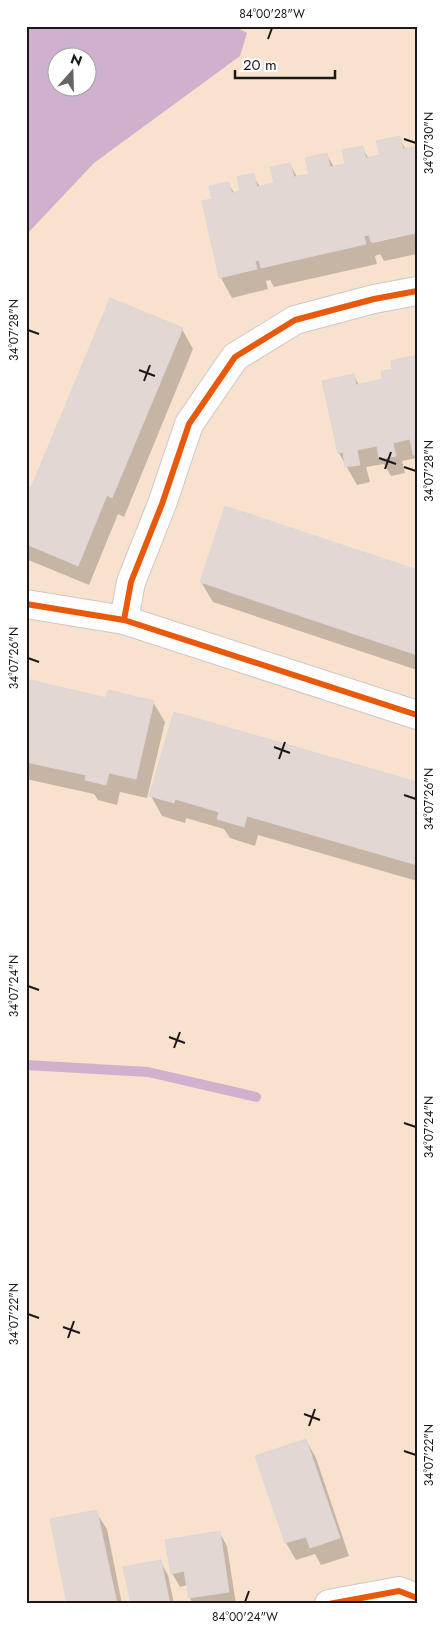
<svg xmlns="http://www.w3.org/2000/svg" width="443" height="1630" font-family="Jost,sans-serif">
<rect width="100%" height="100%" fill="#f7f1f1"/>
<!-- green -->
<path fill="#f8e2ce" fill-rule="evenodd" d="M26,26H417V1580L337,1604H26ZM58,58H88V88H58Z"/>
<!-- water -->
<path fill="#cfb1ce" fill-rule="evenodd" d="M26,26H234L247,33L240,56L94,163L26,235ZM58,58H88V88H58Z"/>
<!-- shadow -->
<g fill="#0003">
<path d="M399,137L406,150L372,243L417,233V254L384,261L380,254L375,256L377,264L274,287L270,280L266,281L268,289L232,298L221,278L203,202L214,200L228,183L235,194L242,192L253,175L260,187L275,184L290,164L297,177L310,174L327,155L334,167L346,165L362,147L369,159L381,156Z"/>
<path d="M182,329L193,349L124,517L118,514L89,585L26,559V487L32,489Z"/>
<path d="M417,357V459L416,458L402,461L405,473L391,476L384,464L366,467L370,482L357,485L339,453L323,382L354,376L359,385L383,380L394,370Z"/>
<path d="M417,571V670L213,602L201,582Z"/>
<path d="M26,681L107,700L153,702L165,722L147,798L120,792L117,805L98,800L94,794L26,779Z"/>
<path d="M417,783V881L258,835L255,846L230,838L224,829L186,818L185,823L162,816L151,796Z"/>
<path d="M306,1440L316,1458L349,1556L321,1565L315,1554L296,1560L286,1543Z"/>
<path d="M96,1512L107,1529L122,1604H69Z"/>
<path d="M219,1532L227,1546L236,1604H193L190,1598L188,1585L180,1587L172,1573Z"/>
<path d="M160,1561L168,1575L174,1604H132Z"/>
</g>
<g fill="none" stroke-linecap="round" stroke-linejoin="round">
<!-- stream -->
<path stroke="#cfb1ce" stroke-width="10" d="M26,1065L148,1072L256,1097"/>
</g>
<!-- building -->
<g fill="#e2d7d3" stroke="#dbd7d6">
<path d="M400,136L403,149L417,146V232L371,242L369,235L364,236L366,244L261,268L259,260L255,261L257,269L219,278L202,201L212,199L209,186L229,182L232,193L240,191L237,177L254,173L257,187L274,183L270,167L290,163L294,177L309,174L305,158L327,153L330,167L345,164L342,150L363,146L366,158L380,155L376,141Z"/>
<path d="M110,298L183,328L112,498L107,495L78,566L26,544V486L31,488Z"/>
<path d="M417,355V455H413L410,439L393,443L396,456L379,459L377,446L357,450L360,465L345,467L343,452L338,453L322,381L354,374L356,385L382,379L381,372L392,369L391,361Z"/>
<path d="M225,506L417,570V655L200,582Z"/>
<path d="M26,679L106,698L108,690L154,701L136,779L109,773L106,785L85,780L86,775L26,762Z"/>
<path d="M174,712L417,782V865L247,816L244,827L217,819L219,812L175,799L174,803L149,796Z"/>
<path d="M306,1439L340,1538L310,1548L306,1537L285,1543L255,1456Z"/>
<path d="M97,1510L117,1604H67L50,1519Z"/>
<path d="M220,1531L229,1592L189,1598L184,1571L171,1574L165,1540Z"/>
<path d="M161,1560L170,1604H131L123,1567Z"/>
</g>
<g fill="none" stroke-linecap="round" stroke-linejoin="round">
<defs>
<g id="street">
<path d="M26,604L124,620L417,715"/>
<path d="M124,620L131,582L162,504L189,424L235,357L295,320L374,299L417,291"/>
<path d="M329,1604L399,1591L417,1598"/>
</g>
</defs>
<!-- street casing -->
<use href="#street" stroke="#cdc8c8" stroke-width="30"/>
<!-- street -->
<use href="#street" stroke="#fefdfd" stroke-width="28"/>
<defs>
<g id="cycleway">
<path d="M26,604L124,620L417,715"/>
<path d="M124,620L131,582L162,504L189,424L235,357L295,320L374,299L417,291"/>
<path d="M329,1604L399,1591L417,1598"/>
</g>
</defs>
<!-- cycleway casing -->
<use href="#cycleway" stroke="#fff" stroke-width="9"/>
<!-- cycleway -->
<use href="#cycleway" stroke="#e8590c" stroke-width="6"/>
</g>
<!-- ticks -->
<path fill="none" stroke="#1c1818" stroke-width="2" d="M268,39L272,28M404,139L416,143M28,330L39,334M139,370L155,376M144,381L150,365M379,458L396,464M404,467L416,471M385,469L391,452M28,658L39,662M274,747L290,753M279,759L285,742M404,795L416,799M28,986L39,990M169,1037L185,1043M174,1048L180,1032M404,1123L416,1127M28,1314L39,1318M63,1327L80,1333M68,1338L74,1321M304,1414L320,1420M309,1426L315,1409M404,1451L416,1455M245,1602L249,1591"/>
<!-- border -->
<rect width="443" height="1630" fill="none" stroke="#ffffff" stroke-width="55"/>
<!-- north arrow -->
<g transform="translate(72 72) rotate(20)"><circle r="24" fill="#ffffff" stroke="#a4a3a3"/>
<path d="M0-4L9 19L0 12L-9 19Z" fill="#696464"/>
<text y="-8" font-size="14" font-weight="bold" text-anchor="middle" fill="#1c1818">N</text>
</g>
<!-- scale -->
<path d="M235 70v8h100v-8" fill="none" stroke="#1c1818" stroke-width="2.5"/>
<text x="243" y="70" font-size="15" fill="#1c1818" stroke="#ffffff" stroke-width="4" paint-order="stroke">20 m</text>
<rect x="28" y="28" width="388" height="1574" fill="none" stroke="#1c1818" stroke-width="2"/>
<g font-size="12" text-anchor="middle" fill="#1c1818">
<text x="272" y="18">84°00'28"W</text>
<text transform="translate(429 143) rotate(-90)" y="4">34°07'30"N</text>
<text transform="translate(14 330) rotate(-90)" y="4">34°07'28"N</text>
<text transform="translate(429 471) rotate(-90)" y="4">34°07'28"N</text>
<text transform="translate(14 658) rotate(-90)" y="4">34°07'26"N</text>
<text transform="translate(429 799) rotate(-90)" y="4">34°07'26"N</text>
<text transform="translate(14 986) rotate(-90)" y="4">34°07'24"N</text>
<text transform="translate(429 1127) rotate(-90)" y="4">34°07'24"N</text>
<text transform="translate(14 1314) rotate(-90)" y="4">34°07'22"N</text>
<text transform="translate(429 1455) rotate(-90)" y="4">34°07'22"N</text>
<text x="245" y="1621">84°00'24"W</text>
</g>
</svg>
